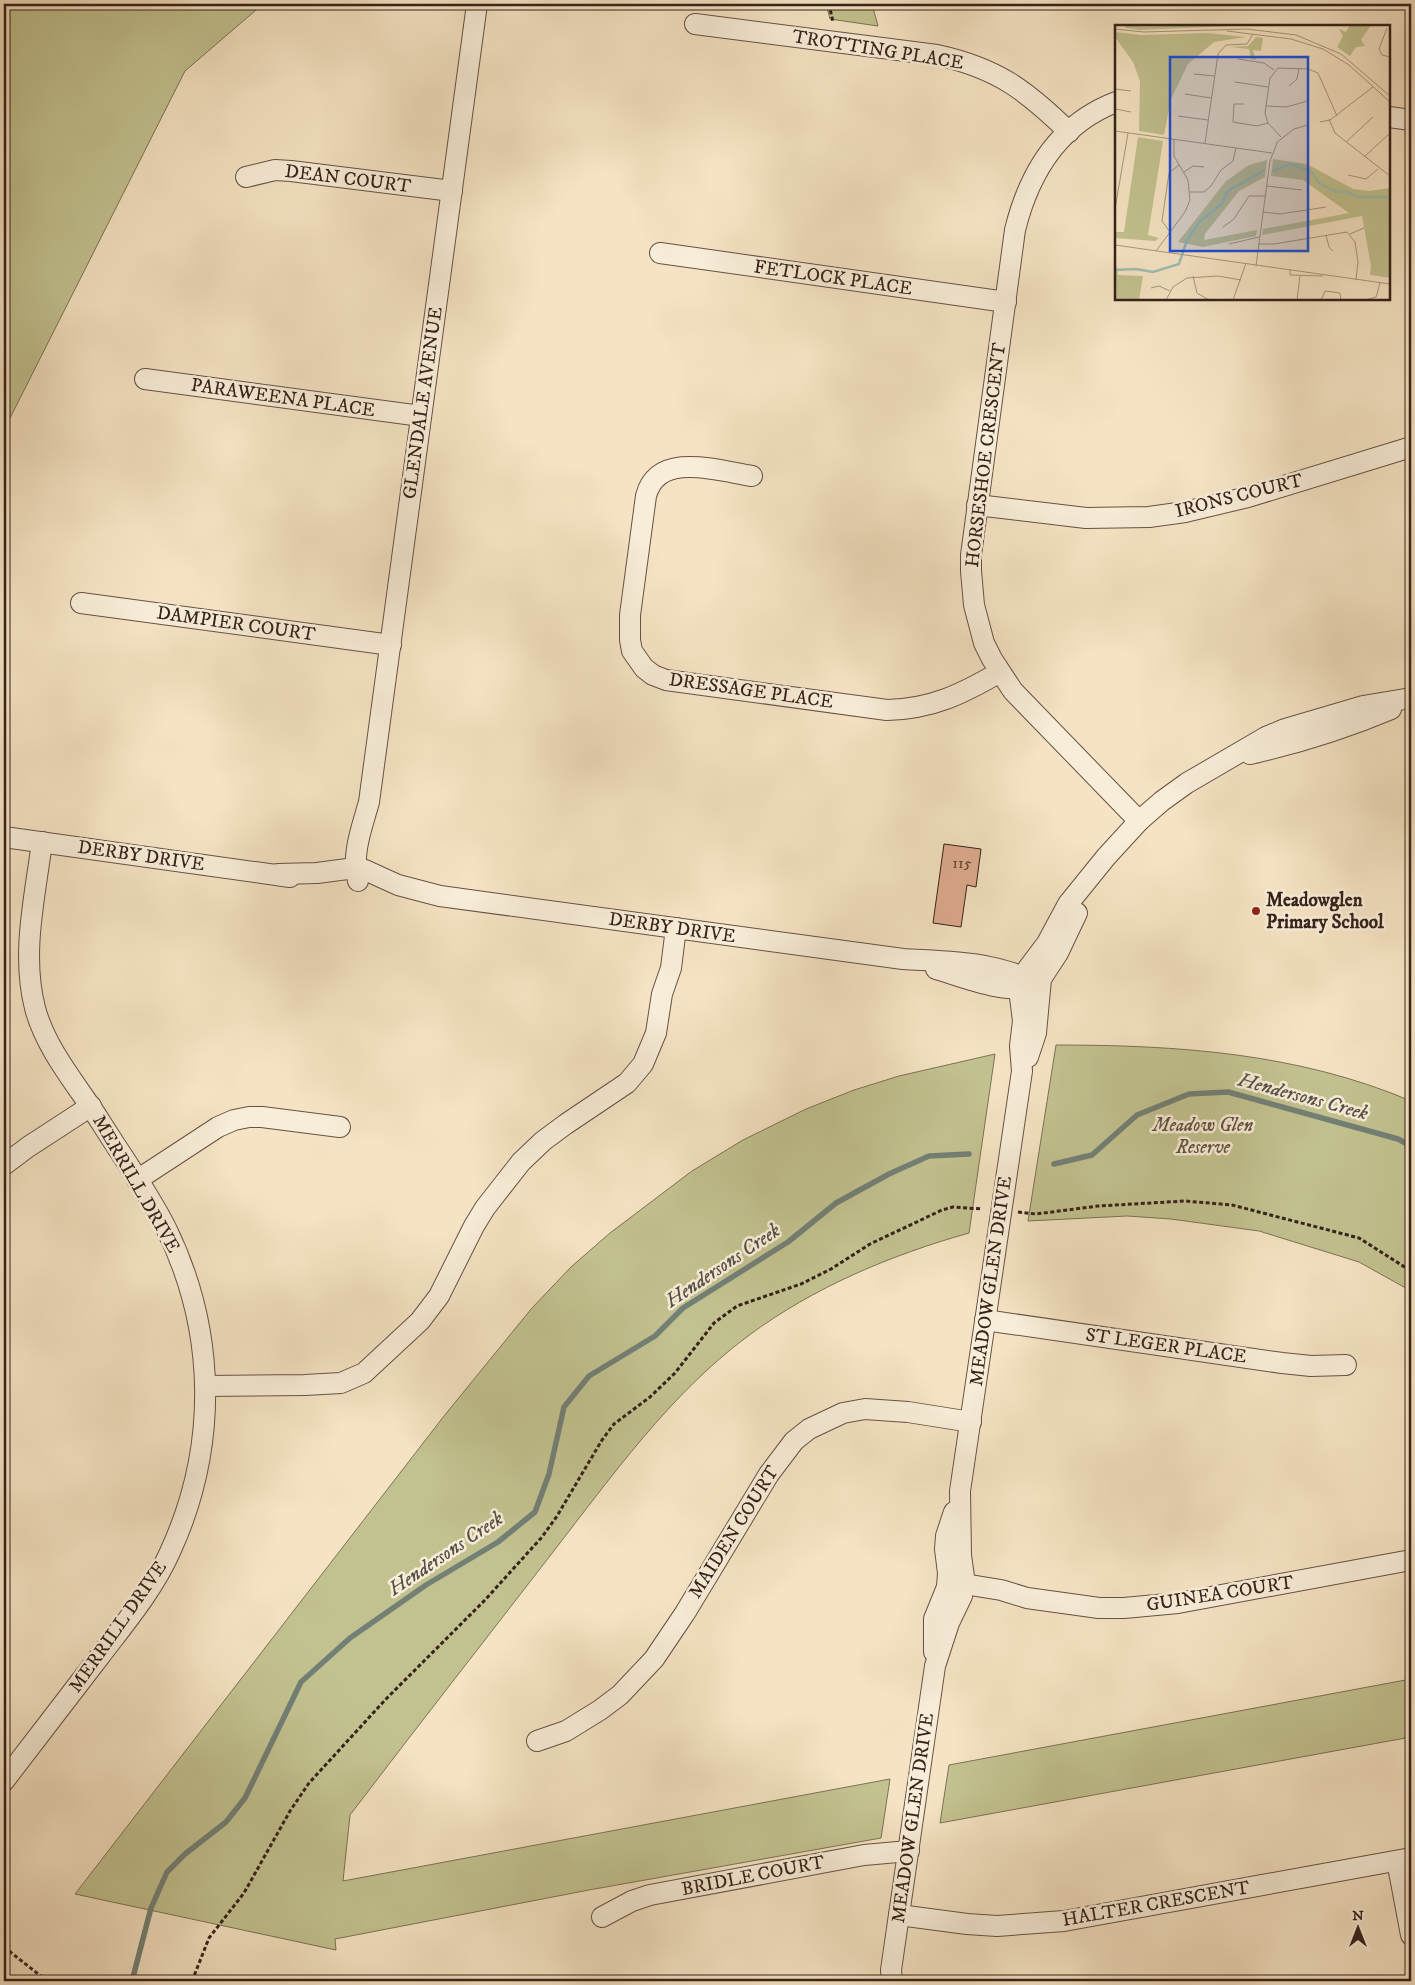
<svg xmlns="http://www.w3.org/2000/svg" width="1415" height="1985" font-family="'IM FELL DW Pica',serif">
<rect width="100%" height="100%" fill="#f5e3c3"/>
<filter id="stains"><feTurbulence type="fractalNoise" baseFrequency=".004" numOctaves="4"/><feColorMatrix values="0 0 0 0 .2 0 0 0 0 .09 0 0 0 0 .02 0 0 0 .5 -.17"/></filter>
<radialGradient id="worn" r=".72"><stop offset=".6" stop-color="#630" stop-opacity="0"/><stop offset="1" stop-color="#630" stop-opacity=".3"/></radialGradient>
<!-- green -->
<g fill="#c2c290" stroke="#7c7256">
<path d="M4,4H263L185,71L5,428L4,436Z"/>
<path d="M826,4H872L878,26L830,19Z"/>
<path d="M1056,1045C1177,1045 1298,1053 1411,1101V1291L1359,1262L1259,1231L1171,1219L1127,1216L1028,1221Z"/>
<path d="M995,1054L969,1233C891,1255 814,1287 748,1336C670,1394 612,1476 553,1552C485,1640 417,1727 350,1815L343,1881L890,1779L881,1838L589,1890L335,1939L336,1950L75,1894L444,1416L532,1308L571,1267L610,1233L692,1171L743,1140L806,1109L854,1090L899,1076Z"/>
<path d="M1411,1679V1737L940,1823L949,1765Z"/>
</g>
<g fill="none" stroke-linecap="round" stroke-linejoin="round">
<!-- stream -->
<g stroke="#738076" stroke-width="5.5">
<path d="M1054,1164L1092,1155L1137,1115L1189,1094L1228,1092L1398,1139L1411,1146"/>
<path d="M132,1981L151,1908L167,1872L185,1854L226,1822L245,1798L301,1682L350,1638L426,1585L498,1542L535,1512L549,1474L564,1407L589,1376L655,1336L683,1308L788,1242L836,1203L889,1174L929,1156L969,1154"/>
</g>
</g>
<!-- building -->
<path fill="#deab8e" stroke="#36221b" d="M944,844L981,849L976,887L967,885L961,927L933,923Z"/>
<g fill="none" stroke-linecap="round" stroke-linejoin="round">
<defs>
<g id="street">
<path d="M695,24L937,55C997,68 1026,90 1069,132"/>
<path d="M1116,102C1059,124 1029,173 1015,230L971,555V571L974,605L984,643L992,659L1013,691L1139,821"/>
<path d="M1389,117L1411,120"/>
<path d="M246,177L275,170L291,171L452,191"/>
<path d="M660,253L1006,302"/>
<path d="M145,379L421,416"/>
<path d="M752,476C719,471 658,450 646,496L630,615V640L632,651L644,668L653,675L666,680L887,710C932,709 962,694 1000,672"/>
<path d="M977,505L1086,518L1149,517L1185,512L1248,497L1408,448"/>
<path d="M81,603L391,645"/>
<path d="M1250,754C1298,743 1346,728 1391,709"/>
<path d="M4,837L290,877"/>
<path d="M278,874L317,873L355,868L365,870L398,885L440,896L903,959C950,962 998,961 1039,985"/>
<path d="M358,881C351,855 362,827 369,802L477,4"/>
<path d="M936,969C966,978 1001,993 1032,987"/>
<path d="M1028,1057L1036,1033L1041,979L1058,953L1077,913"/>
<path d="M4,1165L28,1147L91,1106"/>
<path d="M137,1180L218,1127L234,1120L249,1117H262L340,1127"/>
<path d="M985,1320L1282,1363L1311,1366L1346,1365"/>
<path d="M205,1386L305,1385L341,1383L364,1373L420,1321L439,1296L474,1226L485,1208L521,1162L543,1141L566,1124L627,1083L643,1064L656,1033L662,994L671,968L676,928"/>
<path d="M947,1587L964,1584L1001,1590L1027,1598L1099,1608H1124L1178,1603L1411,1560"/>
<path d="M934,1652V1619L947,1587L948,1573L945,1549L946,1536L954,1512"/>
<path d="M537,1741L566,1731L600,1710L620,1695L654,1659L685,1613L769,1474L794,1441L809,1429L843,1413L865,1409L908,1412L971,1422"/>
<path d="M4,1781C36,1739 68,1698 100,1656C125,1623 153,1590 170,1552C218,1448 217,1332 166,1228C148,1192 122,1156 100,1121C78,1086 46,1050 35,1008C21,954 35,897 42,842"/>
<path d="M1397,1861L1411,1935"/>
<path d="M899,1915L967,1924L997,1926L1064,1921L1411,1858"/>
<path d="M602,1917L632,1901L650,1895L864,1855L909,1851"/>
<path d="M892,1981L891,1970L935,1666L949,1623L962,1596L964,1577L961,1555L960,1491L1022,1071L1020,1046L1023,1021L1019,989L1023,975L1047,943L1068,904L1106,857L1139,821L1162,801L1187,783L1266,737L1285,729L1363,706L1411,698"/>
</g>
</defs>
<!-- street casing -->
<use href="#street" stroke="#665245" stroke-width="22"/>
<!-- path -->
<g stroke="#36221b" stroke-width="3" stroke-dasharray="4 2.5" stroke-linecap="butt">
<path d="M829,4L833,22"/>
<path d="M1018,1212L1036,1214L1098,1206L1185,1201L1232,1205L1359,1238L1411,1271"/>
<path d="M4,1947L47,1981"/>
<path d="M192,1981L209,1938L244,1893L290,1811L309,1783L386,1699L485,1600L542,1537L557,1516L602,1440L614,1424L650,1397L675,1373L714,1323L737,1306L801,1284L831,1269L870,1244L942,1210L953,1207L982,1209"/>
</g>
<!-- street -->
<use href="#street" stroke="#f8edd8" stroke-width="20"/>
</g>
<!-- markers -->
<circle fill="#8f2418" stroke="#f8edd8" stroke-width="2" cx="1256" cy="911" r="5"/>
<g text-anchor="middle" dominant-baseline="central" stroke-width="5" stroke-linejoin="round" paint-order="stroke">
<!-- number labels -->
<g font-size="16" fill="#604438">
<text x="962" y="863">115</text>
</g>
<!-- street labels -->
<g font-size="19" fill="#36221b" stroke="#f8edd8">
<text transform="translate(878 50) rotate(9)">TROTTING PLACE</text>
<text transform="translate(348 179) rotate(7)">DEAN COURT</text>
<text transform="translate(833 278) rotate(8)">FETLOCK PLACE</text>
<text transform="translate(283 398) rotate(8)">PARAWEENA PLACE</text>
<text transform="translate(423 403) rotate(-82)">GLENDALE AVENUE</text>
<text transform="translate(986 455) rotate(-83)">HORSESHOE CRESCENT</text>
<text transform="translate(1239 496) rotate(-14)">IRONS COURT</text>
<text transform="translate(236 624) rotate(8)">DAMPIER COURT</text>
<text transform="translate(751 691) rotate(8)">DRESSAGE PLACE</text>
<text transform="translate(141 856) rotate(8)">DERBY DRIVE</text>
<text transform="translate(672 928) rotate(8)">DERBY DRIVE</text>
<text transform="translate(136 1184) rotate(60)">MERRILL DRIVE</text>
<text transform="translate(991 1281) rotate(-82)">MEADOW GLEN DRIVE</text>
<text transform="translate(1166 1346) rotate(8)">ST LEGER PLACE</text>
<text transform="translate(734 1532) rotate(-58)">MAIDEN COURT</text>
<text transform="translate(1220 1594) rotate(-9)">GUINEA COURT</text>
<text transform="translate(118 1627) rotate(-55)">MERRILL DRIVE</text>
<text transform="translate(913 1818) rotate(-82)">MEADOW GLEN DRIVE</text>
<text transform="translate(753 1876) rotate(-11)">BRIDLE COURT</text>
<text transform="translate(1156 1904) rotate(-10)">HALTER CRESCENT</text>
</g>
<!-- poi labels -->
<g font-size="19" font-weight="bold" fill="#36221b" stroke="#f8edd8" text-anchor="start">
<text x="1266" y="900">Meadowglen<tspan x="1266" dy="22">Primary School</tspan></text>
</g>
<!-- park labels -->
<g font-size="19" font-style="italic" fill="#60523e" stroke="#f8edd8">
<text x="1203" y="1125">Meadow Glen<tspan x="1203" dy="22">Reserve</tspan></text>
</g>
<!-- water labels -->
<g font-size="20" font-style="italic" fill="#555148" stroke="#f8edd8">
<text transform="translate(1303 1097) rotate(15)">Hendersons Creek</text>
<text transform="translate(723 1266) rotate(-34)">Hendersons Creek</text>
<text transform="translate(446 1554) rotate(-34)">Hendersons Creek</text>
</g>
</g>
<!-- overview -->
<g transform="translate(1115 25)">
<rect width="275" height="275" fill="#f5e3c3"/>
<path d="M9,0H136L25,5L11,3ZM235,0H256L246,15L250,21L241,22L235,31L222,22L228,11L224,4L231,7ZM0,7L26,10L93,8L131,12L99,17L73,39L56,74L49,110L24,106L25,56L18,37L0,12ZM141,12L148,13L146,26L138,25L141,35L136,34L134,24L115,22L133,21ZM23,112L48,116L33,210L44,213L40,216L0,213V207H9ZM158,134L192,139L238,164L254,166L275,163V253L255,250L256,241L247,191L147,210L148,204L234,188L188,155L156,151ZM152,135L150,152L124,166L90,209L89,215L142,205L141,211L88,222L63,217L111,156L134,140ZM0,233L3,250L28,251L24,275H0Z" fill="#c2c290"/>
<path fill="none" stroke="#9cbeb2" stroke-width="2.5" d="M158,146L175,139L196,146L204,158L221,167H232L244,172H275M0,245L21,244L38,247L64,239L72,215L85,196L107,179L113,166L150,145"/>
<path fill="none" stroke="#a99680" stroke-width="1" d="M272,3L264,24L267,30L275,32M0,4L29,7L132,4L181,10L226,29L275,71M112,6L176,14L208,24L234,40L275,77M123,34L149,38L159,45M79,49L99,51M0,54V27M120,57L153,62M174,61L182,54L184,43M0,64L16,66M70,69L96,73M129,79H119L118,97L142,101L153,98M151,81L171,82L193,76M0,84L16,87M63,91L93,95M214,94L220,108L275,151M205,97L215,95L258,62M0,106L157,128M166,112L153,98L150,88L155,53L163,43L193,44L203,48L222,91M231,117L258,92M90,118L103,29L111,20L132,19L138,9M161,118L179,104L193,100M249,132L275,108M69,147L78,141L89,142M233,150L251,154L263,144M151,161L187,165M75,167H89L96,161L106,145L118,136L121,123M0,184L13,108M148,187L165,189L211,182M108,202L119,194L134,171H150M55,207L47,196L54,148L64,140M235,209L249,203M211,210L214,222L218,226M114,219L144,212M143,219H159L232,207L240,217L243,237L241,255M0,220L275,259M41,226L70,187L75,175L73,155L59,131V114M141,241L155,136L162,118M175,245V250L208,251M78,251L82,268L94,275M36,263L44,261L55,266M51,275L58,262L72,253L103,251L126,255M118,275L131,238M182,275L185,251M206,275L210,266L225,268L226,275M250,275L261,272L265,258"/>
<path fill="#1d4ed8" fill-opacity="0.15" stroke="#1d4ed8" stroke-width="2.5" d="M55,32H193V226H55Z"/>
<rect width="275" height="275" fill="none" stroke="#36221b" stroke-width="2.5"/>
</g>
<!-- margin -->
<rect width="1415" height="1985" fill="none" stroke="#f5e3c3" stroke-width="20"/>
<rect x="5" y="5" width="1405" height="1975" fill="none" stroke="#36221b" stroke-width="2.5"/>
<rect x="10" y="10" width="1395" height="1965" fill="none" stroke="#36221b"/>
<!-- north arrow -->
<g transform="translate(1358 1928)" stroke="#f8edd8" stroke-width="4" paint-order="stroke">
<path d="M0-4L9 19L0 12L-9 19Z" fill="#36221b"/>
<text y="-8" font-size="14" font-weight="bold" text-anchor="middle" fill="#36221b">N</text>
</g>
<rect width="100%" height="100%" filter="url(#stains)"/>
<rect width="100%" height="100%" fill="url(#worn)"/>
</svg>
